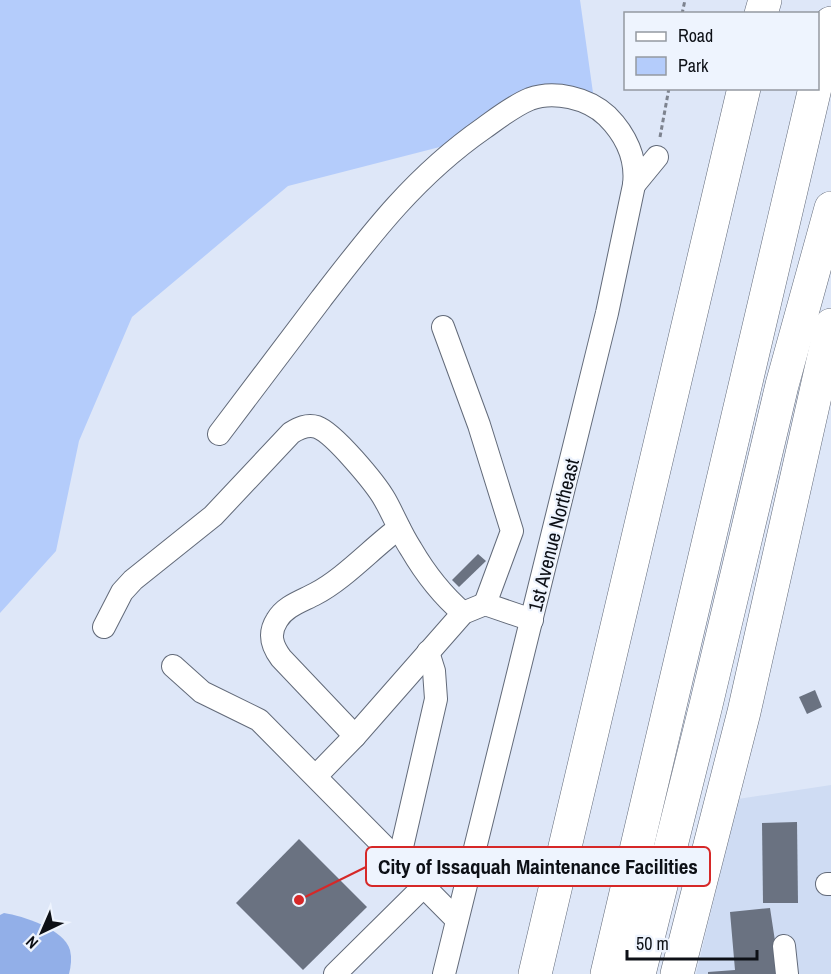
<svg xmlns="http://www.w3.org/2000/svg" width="831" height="974" font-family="'Archivo Narrow',sans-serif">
<rect width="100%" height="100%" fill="#dee7f8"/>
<!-- built -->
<path fill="#cfdcf3" d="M831,785V974H696L738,799Z"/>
<!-- green -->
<path fill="#b4ccfb" d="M0,0H580L595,107L549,96L467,140L288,186L132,317L79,441L56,551L0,613Z"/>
<!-- water -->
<path fill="#92afe8" d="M4,913C23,916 64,929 70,950C72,958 71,966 69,974H0V915Z"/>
<!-- building -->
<g fill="#6a7281">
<path d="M478,554L486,561L459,587L452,580Z"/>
<path d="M815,690L822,707L807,714L799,697Z"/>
<path d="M797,822L798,903H763L762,823Z"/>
<path d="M299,839L367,907L303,970L236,903Z"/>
<path d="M770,908L780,974H708V972L735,970L730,912Z"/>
</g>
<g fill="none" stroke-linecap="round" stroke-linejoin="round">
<defs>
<g id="minor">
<path d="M634,185L657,157"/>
<path d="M443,327L479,425L512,531L485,604"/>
<path d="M219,434C253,389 287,344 321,299C371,234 415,176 484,128C498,118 513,106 530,99C554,90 588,98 607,116C626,135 637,159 634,185L607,313L444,974"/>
<path d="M104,627L122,592L133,580L213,516L291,433C299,428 307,424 317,427C334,433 376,484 385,500C394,516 401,534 411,549C425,573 442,595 463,613"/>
<path d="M173,666L202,692L259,720L457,920"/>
<path d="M355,736L463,613L485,604L532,620"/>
<path d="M316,776L355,736L281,658C272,646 268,634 277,620C285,606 302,601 315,594C344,579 372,548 399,528"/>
<path d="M399,860L436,699L434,671L428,652"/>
<path d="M827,884H831"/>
<path d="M784,946L787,974"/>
<path d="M335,974L424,886"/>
</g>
<g id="highway">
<path d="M761,14L765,0"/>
<path d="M818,80L831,23"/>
<path d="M535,974L744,88"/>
<path d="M607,974L815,88"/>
<path d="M639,974L706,705L782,385L831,208"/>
<path d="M677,974L744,712L831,325"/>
</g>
</defs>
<!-- minor casing -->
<use href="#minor" stroke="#626a79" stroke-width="24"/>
<!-- highway casing -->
<use href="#highway" stroke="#626a79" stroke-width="34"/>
<!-- path -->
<g stroke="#7d838f" stroke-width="3" stroke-dasharray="4.5 3" stroke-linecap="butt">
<path d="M682,14L685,0"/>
<path d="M660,137L669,88"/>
</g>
<!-- minor -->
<use href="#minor" stroke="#fff" stroke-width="22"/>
<!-- highway -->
<use href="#highway" stroke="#fff" stroke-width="33"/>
</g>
<g text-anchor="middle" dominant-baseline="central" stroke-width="4.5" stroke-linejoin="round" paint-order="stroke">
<!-- street labels -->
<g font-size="20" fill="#0d1016" stroke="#eef4fe">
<text transform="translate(553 535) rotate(-76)">1st Avenue Northeast</text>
</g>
</g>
<!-- callouts -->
<path fill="none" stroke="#d62828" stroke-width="2" d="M299 900L366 867"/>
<circle fill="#d62828" stroke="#eef4fe" stroke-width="2" cx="299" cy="900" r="6"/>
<rect fill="#eef4fe" stroke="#d62828" stroke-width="2" x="366" y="847" width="344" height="39" rx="6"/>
<g font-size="21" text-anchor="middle" font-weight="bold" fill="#0d1016">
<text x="538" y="874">City of Issaquah Maintenance Facilities</text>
</g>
<!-- legend -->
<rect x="624" y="12" width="195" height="78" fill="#eef4fe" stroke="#9499a1" stroke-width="1.5"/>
<rect x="636" y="32" width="30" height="9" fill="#ffffff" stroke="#9499a1" stroke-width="1.5"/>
<text x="678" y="42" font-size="18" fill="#0d1016">Road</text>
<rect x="636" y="57" width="30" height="18" fill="#b4ccfb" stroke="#9499a1" stroke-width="1.5"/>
<text x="678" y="72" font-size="18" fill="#0d1016">Park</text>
<!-- north arrow -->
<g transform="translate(42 932) rotate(224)" stroke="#eef4fe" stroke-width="4.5" paint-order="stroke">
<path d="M0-4.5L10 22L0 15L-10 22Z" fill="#0d1016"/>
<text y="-9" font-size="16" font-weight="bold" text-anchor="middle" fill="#0d1016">N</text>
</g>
<!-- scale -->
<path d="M627 950v9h130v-9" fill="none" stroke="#0d1016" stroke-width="3"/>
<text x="636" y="950" font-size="18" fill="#0d1016" stroke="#eef4fe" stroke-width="4.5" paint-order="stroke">50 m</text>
</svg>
